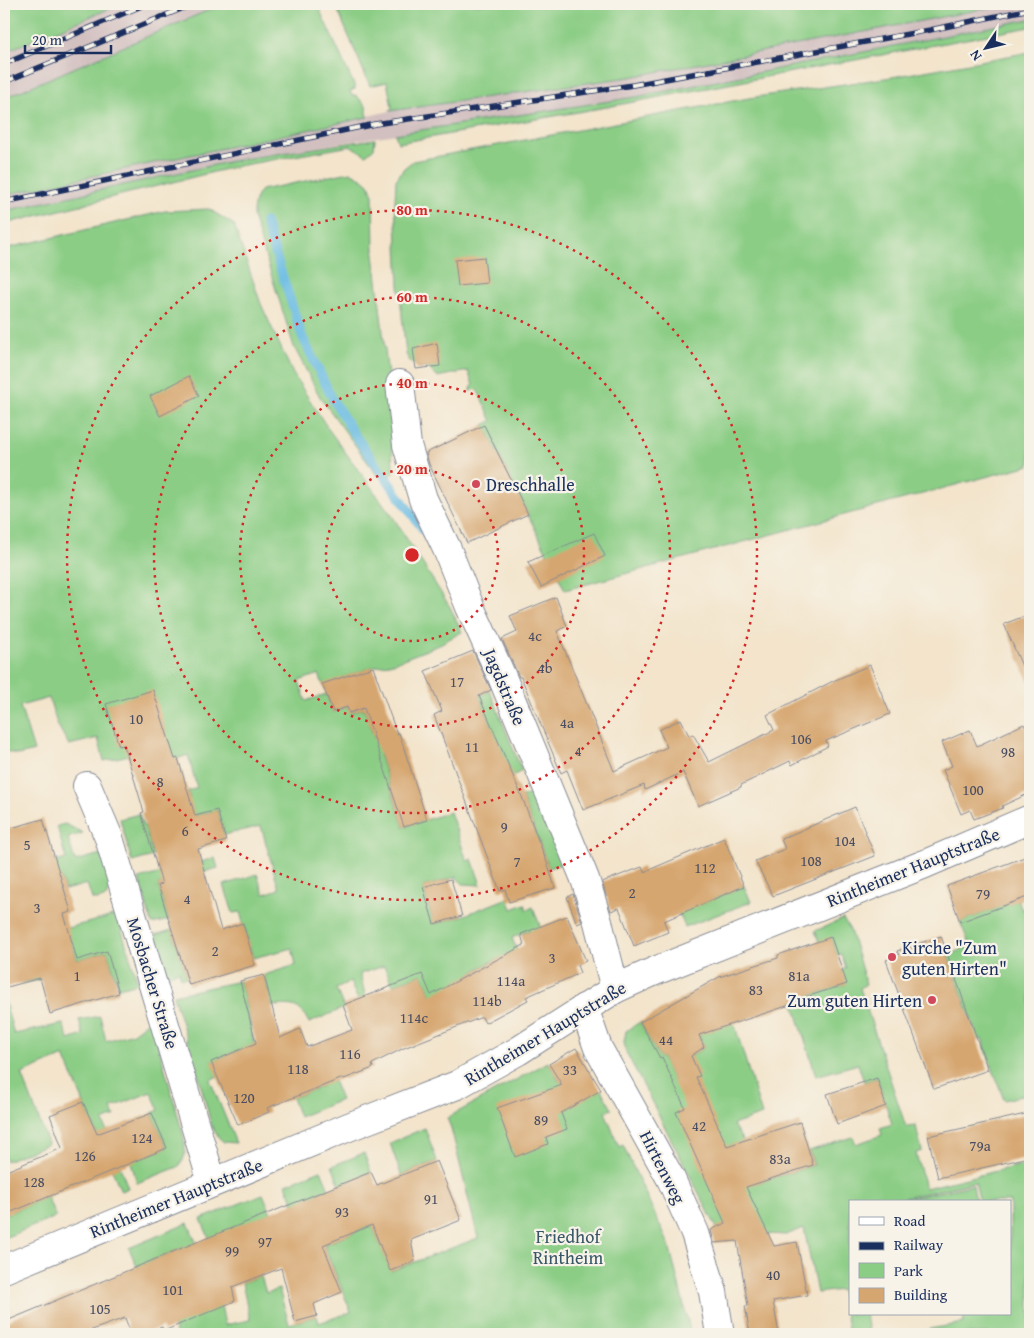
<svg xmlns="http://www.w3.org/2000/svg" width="1034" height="1338" font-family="'Gentium Book Plus',serif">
<rect width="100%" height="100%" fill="#f7f3e8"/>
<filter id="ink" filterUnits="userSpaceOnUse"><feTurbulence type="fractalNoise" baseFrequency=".02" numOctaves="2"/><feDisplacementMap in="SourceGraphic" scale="10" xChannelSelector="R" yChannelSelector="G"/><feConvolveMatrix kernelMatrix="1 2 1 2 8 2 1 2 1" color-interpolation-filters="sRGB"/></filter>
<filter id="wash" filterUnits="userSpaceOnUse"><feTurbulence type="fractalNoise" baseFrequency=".0096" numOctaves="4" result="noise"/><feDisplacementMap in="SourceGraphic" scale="20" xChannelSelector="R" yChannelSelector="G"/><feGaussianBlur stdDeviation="1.12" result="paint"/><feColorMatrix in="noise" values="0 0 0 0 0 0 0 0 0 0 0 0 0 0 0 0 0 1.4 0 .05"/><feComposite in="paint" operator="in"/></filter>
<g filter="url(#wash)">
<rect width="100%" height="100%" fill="#f3e4cb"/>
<!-- industrial -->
<g fill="#d2bfc0">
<path d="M121,4H223L4,98V52Z"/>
<path d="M1009,4H1030V19L636,97L377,137L237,160L4,211V195L390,111L630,77Z"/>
</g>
<!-- green -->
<g fill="#8bcd85" stroke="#537e72">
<path d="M4,4H121L4,52Z"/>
<path d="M223,4H317L355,87V89L350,91L352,96L356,95L366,106L368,117L4,195V98Z"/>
<path d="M335,4H1009L630,77L390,111L392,107L387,82L370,86Z"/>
<path d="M1030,19V27L607,107L398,143L395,134L636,97Z"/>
<path d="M1030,52V465L565,590L484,425L492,421L477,389L470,391L473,385L468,371L437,377L428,368L420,369L409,360L406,354L399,286L395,202L396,180L404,168L413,161L749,98L892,77Z"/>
<path d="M375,139L374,148L366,155L351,146L238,166L4,224V211L237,160Z"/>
<path d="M350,172L363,179L369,184L373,195L374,254L391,402L393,472L391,476C385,480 383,479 377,475L320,397L294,347L253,217C253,207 254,198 261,190Z"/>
<path d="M209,209L234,225L261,304L293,374L329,430L393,517L450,607L462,632L434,647L393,663L373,667L342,678L325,690L319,674L299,681L306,701L326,694L333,712L347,707L350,713L364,708L374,738L396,730L403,745L379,754L404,827L450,812L467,861L472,859L481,885L463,884L456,877L423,887L434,924L462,916L508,898L512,909L525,904L527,910L533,907L543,934L533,938L529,930L512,938L518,953C485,960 459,981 434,1002L422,974L393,985L384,966L360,974L368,1007L362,1009L350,982L336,989L344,1008L309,1023C299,1003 293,1005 272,1006L264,975L296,965L292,948L253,958L240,912L233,913L224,885L257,874L264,894L279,889L261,826L224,835L217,810L191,817L186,800L190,799L188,791L197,788L188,755L167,762L162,747L104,761L98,738L69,745L57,724L49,698L20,706L34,751L19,755L4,751V249L165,211Z"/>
<path d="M490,691L522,771L512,776L479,696Z"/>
<path d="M537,792L568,862L549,868L522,797Z"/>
<path d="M139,814L143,826H145L153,856L132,862L120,819Z"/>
<path d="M65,824L83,833L68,838L75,861L101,854L113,889L108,891L106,897L98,900L92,899L87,884L65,890L61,878L4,894V872L54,858L56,862L66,859L57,826Z"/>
<path d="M215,858L218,868L158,885L169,920L152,924L139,879Z"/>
<path d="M665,879L692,908L744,886L751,902L685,927Z"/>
<path d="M1018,900L1022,910L1028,909L1030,919V1094L1004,1100L982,1039L979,1040L948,956L970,945L960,922Z"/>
<path d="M117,915L138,983L119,988L107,951L77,960L72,943L33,955L40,980L22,983L10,943Z"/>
<path d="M843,919L850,930L866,984L860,988L906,1127L916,1126L922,1151L916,1153L925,1188L1030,1163V1334H930L929,1329L964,1323L963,1314H1010V1202H980L975,1182L886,1202H850V1314H866L869,1334H849L841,1290L817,1293L804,1228L786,1235L768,1234L720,1226L728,1242L722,1238L626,1052L624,1042L626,1031L640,1022L660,1058L662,1057L675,1085L691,1056L704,1047L699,1035L732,1016L762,1115L733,1125L743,1141L757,1183L814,1165L809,1151L853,1137L856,1144L882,1135L880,1128L892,1124L877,1078L864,1082L858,1064L816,1076L793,1001L846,984L842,970L846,968L841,954L837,955L831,938L819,942L815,931Z"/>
<path d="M172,930L187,977L181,978L179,971L167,975L155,935Z"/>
<path d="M240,981L248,1012L253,1040L268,1077L242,1049L212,1062L218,1076L210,1080L236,1143L224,1142L219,1138L212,1127L199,1078L173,995Z"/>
<path d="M4,998L14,1034L63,1024L69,1040L83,1035L79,1020L100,1016L106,1041L133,1033L151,1019L183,1134C185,1146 188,1157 178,1167L137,1183L131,1162L167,1148L152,1113L159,1110L151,1092L111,1108L115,1116L103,1121L128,1188L121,1191L64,1056L22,1074L48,1144L6,1161L4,1156V1080L11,1077L6,1065L4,1066Z"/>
<path d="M319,1046L341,1100L299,1117L292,1098L323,1086Z"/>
<path d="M548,1062L559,1081L572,1092L601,1090L612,1109L605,1112L619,1147L623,1145L669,1245L691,1334H176L174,1327L182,1248L137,1267L129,1248L188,1223L219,1295L225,1325L250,1320L242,1283L261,1276L266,1293L279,1289L289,1324L317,1316L319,1323L351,1312L324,1245L372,1225L391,1271L478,1238L451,1128L447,1118Z"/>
<path d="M425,1128L437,1161L401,1175L390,1143Z"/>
<path d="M364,1153L371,1172L340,1185L332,1166Z"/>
<path d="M321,1170L329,1189L294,1204L286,1184Z"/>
<path d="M973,1185L976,1202H892L972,1185Z"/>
<path d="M263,1194L271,1213L209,1238L201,1219Z"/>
<path d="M47,1197L56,1217L4,1238V1215Z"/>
</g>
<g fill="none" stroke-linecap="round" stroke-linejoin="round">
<!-- stream -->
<g stroke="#67bbe3" stroke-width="9">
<path d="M265,222L302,336L330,394"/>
<path d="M333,400L354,434L427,535"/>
</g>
</g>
<g id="blocks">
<!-- building -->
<g fill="#d6a670">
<path d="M484,257L487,283L458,286L455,260Z"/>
<path d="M437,343L440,366L416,369L413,349Z"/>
<path d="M189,376L199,396L160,416L150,396Z"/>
<path d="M484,425L528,514L467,543L429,464L426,453Z"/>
<path d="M594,533L605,556L541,587L528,562Z"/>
<path d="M556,597L567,626L557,631L614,771L667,747L659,730L681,719L689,736L693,734L709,762L774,730L767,715L833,681L870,665L890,714L826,741L828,746L792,765L790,761L741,785V787L698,806L683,772L645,790L644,785L583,810L567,770L561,773L521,677H519L502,639L517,632L510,616Z"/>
<path d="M1030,614V685L1004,624Z"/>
<path d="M473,651L491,690L479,696L522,797L549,868L555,888L509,902L505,889L500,891L434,715L442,711L425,671Z"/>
<path d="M373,667L397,734L399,733L427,820L404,827L364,708L349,713L347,707L333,712L322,684Z"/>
<path d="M153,690L175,759L178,758L195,816L217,810L226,841L198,849L221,930L243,923L255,965L189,985L158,885L162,884L141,813L144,812L124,745L119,746L106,704Z"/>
<path d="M1024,724L1030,738V793L1002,806L1003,808L974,819L970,810L961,814L943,770L952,766L942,742L970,730L977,746Z"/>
<path d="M855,807L875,856L773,896L755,861L785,849L781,839Z"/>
<path d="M43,819L71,912L64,914L77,960L107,951L119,993L50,1014L40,978L4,988V830Z"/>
<path d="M724,838L744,886L664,921L668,932L634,946L619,908L611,911L602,882L642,867L644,872Z"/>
<path d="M1030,855V896L960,922L947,886Z"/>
<path d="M451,879L462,916L434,924L423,887Z"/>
<path d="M573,894L582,922L577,924L567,897Z"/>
<path d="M567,916L586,961L577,965L580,973L526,997L528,1000L485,1023L482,1017L404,1048L372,1064L373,1068L344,1079L343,1078L267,1108L269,1112L238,1125L211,1062L256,1043L240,981L264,975L280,1038L300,1029L307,1047L352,1030L343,1005L422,974L431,995L524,945L521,934Z"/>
<path d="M941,936L988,1070L934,1089L886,960L899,955L897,951Z"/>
<path d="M831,937L847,984L793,1001V1004L699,1035L704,1047L691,1056L700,1076L696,1077L727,1146L800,1122L813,1165L746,1187L774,1246L797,1242L807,1295L773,1301L779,1334H750L745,1306H748L737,1241L714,1243L711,1230L725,1223L676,1112L685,1108L662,1057L660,1058L640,1022L719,977L778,958V955Z"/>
<path d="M576,1048L601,1090L561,1113L567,1129L546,1137L548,1144L515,1157L497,1108L562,1085L549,1064Z"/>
<path d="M877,1078L886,1106L837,1124L827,1094Z"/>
<path d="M83,1102L97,1134L152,1113L167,1148L4,1215V1172L62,1148L50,1115Z"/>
<path d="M1030,1113V1157L938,1178L928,1136Z"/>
<path d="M437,1161L461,1220L411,1240L415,1261L390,1271L372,1225L323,1245L342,1292L314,1304L317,1316L295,1322L281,1268L232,1287L235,1301L164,1331L162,1327L143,1334H131L125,1318L81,1334H4V1322L182,1248L371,1172L377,1185Z"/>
</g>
</g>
</g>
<g filter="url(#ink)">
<use href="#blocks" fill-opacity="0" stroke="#878a94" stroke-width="1"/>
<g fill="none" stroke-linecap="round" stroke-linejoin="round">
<defs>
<g id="street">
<path d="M400,384L407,445L423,499L447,549L470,607L502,677L585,879L598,922L615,989"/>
<path d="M87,786L109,838L212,1182"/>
<path d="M584,1008L598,1048L671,1179L695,1233L713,1292L720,1334"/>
<path d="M4,1269L351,1126L457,1085L518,1051L615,989L655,971L925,864L1030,819"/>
</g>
</defs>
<!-- street casing -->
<use href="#street" stroke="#878a94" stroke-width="30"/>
<!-- street -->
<use href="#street" stroke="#fff" stroke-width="28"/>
<defs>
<g id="rail">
<path d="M4,64L146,4"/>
<path d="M4,82L193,4"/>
<path d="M4,202L375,124L633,85L930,30L1030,9"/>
</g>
</defs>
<!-- rail casing -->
<use href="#rail" stroke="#1b2f5e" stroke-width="5.5"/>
<!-- rail -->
<use href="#rail" stroke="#f7f3e8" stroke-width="4" stroke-dasharray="11" stroke-linecap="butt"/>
</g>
</g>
<!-- distance rings -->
<g fill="none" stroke="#d62828" stroke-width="2.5" stroke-dasharray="2.5 5">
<circle cx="412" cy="555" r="86"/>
<circle cx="412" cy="555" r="172"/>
<circle cx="412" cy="555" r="258"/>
<circle cx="412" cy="555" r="345"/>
</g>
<!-- markers -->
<g fill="#d1495b" stroke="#f7f3e8" stroke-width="2">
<circle cx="476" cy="484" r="5"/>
<circle cx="892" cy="957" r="5"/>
<circle cx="932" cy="1000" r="5"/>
</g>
<g text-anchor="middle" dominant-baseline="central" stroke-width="4.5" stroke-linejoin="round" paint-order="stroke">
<!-- number labels -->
<g font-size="15" fill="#4a4d62">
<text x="535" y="635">4c</text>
<text x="545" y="667">4b</text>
<text x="457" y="681">17</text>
<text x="136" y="718">10</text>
<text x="567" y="722">4a</text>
<text x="801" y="738">106</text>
<text x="472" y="746">11</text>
<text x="578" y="750">4</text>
<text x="1008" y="751">98</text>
<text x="160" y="781">8</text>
<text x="973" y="789">100</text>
<text x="504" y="826">9</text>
<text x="185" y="830">6</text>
<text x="845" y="840">104</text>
<text x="27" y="844">5</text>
<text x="811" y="860">108</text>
<text x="517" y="861">7</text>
<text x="705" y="867">112</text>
<text x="632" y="892">2</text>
<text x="983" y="893">79</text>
<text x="187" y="898">4</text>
<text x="37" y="907">3</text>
<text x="215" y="950">2</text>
<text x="552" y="957">3</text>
<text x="77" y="975">1</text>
<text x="799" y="975">81a</text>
<text x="511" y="980">114a</text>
<text x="756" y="989">83</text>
<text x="487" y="1000">114b</text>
<text x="414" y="1017">114c</text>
<text x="666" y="1039">44</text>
<text x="350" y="1053">116</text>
<text x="298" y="1068">118</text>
<text x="570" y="1069">33</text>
<text x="244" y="1097">120</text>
<text x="541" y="1119">89</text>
<text x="699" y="1125">42</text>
<text x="142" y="1137">124</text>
<text x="980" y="1145">79a</text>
<text x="85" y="1155">126</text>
<text x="780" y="1158">83a</text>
<text x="34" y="1181">128</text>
<text x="431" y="1198">91</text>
<text x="342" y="1211">93</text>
<text x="265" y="1241">97</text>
<text x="232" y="1250">99</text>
<text x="773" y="1274">40</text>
<text x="173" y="1289">101</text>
<text x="100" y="1308">105</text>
</g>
<!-- poi labels -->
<g font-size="18" fill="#1b2f5e" stroke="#f7f3e8" text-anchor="start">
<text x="486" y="484">Dreschhalle</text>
<text x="902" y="947">Kirche "Zum<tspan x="902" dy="21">guten Hirten"</tspan></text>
<text x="922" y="1000" text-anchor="end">Zum guten Hirten</text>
</g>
<!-- street labels -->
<g font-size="18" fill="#1b2f5e" stroke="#f7f3e8">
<text transform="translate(505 687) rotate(67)">Jagdstraße</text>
<text transform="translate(913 867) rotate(-22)">Rintheimer Hauptstraße</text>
<text transform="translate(153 983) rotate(73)">Mosbacher Straße</text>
<text transform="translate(545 1033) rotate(-31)">Rintheimer Hauptstraße</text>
<text transform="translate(663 1167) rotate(63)">Hirtenweg</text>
<text transform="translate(176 1198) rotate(-22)">Rintheimer Hauptstraße</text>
</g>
<!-- park labels -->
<g font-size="18" fill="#375668" stroke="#f7f3e8">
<text x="568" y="1236">Friedhof<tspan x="568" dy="21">Rintheim</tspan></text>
</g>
</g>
<circle cx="412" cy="555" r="8" fill="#d62828" stroke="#f7f3e8" stroke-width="2.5"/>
<g font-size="15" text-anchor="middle" font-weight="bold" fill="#d62828" stroke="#f7f3e8" stroke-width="4.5" stroke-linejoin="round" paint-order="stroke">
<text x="412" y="215">80 m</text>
<text x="412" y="302">60 m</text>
<text x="412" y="388">40 m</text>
<text x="412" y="474">20 m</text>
</g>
<!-- margin -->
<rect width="1034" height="1338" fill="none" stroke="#f7f3e8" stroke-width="20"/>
<!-- legend -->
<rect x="849" y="1200" width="162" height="115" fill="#f7f3e8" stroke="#9fa5b1"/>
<rect x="859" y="1217" width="25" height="8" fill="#ffffff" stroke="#9fa5b1"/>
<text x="894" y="1226" font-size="15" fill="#1b2f5e">Road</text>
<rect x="859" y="1242" width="25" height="8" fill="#1b2f5e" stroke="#9fa5b1"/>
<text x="894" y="1250" font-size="15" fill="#1b2f5e">Railway</text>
<rect x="859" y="1263" width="25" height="15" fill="#8bcd85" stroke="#9fa5b1"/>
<text x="894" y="1276" font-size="15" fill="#1b2f5e">Park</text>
<rect x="859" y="1288" width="25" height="15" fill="#d6a670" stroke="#9fa5b1"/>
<text x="894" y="1300" font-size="15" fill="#1b2f5e">Building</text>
<!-- north arrow -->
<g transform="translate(986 48) rotate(235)" stroke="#f7f3e8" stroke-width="4" paint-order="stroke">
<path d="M0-4L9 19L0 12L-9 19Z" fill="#1b2f5e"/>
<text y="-8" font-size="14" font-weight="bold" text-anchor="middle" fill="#1b2f5e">N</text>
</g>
<!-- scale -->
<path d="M25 45v8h86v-8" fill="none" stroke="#1b2f5e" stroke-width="2.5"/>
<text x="32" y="45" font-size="15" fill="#1b2f5e" stroke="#f7f3e8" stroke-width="4" paint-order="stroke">20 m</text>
</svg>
